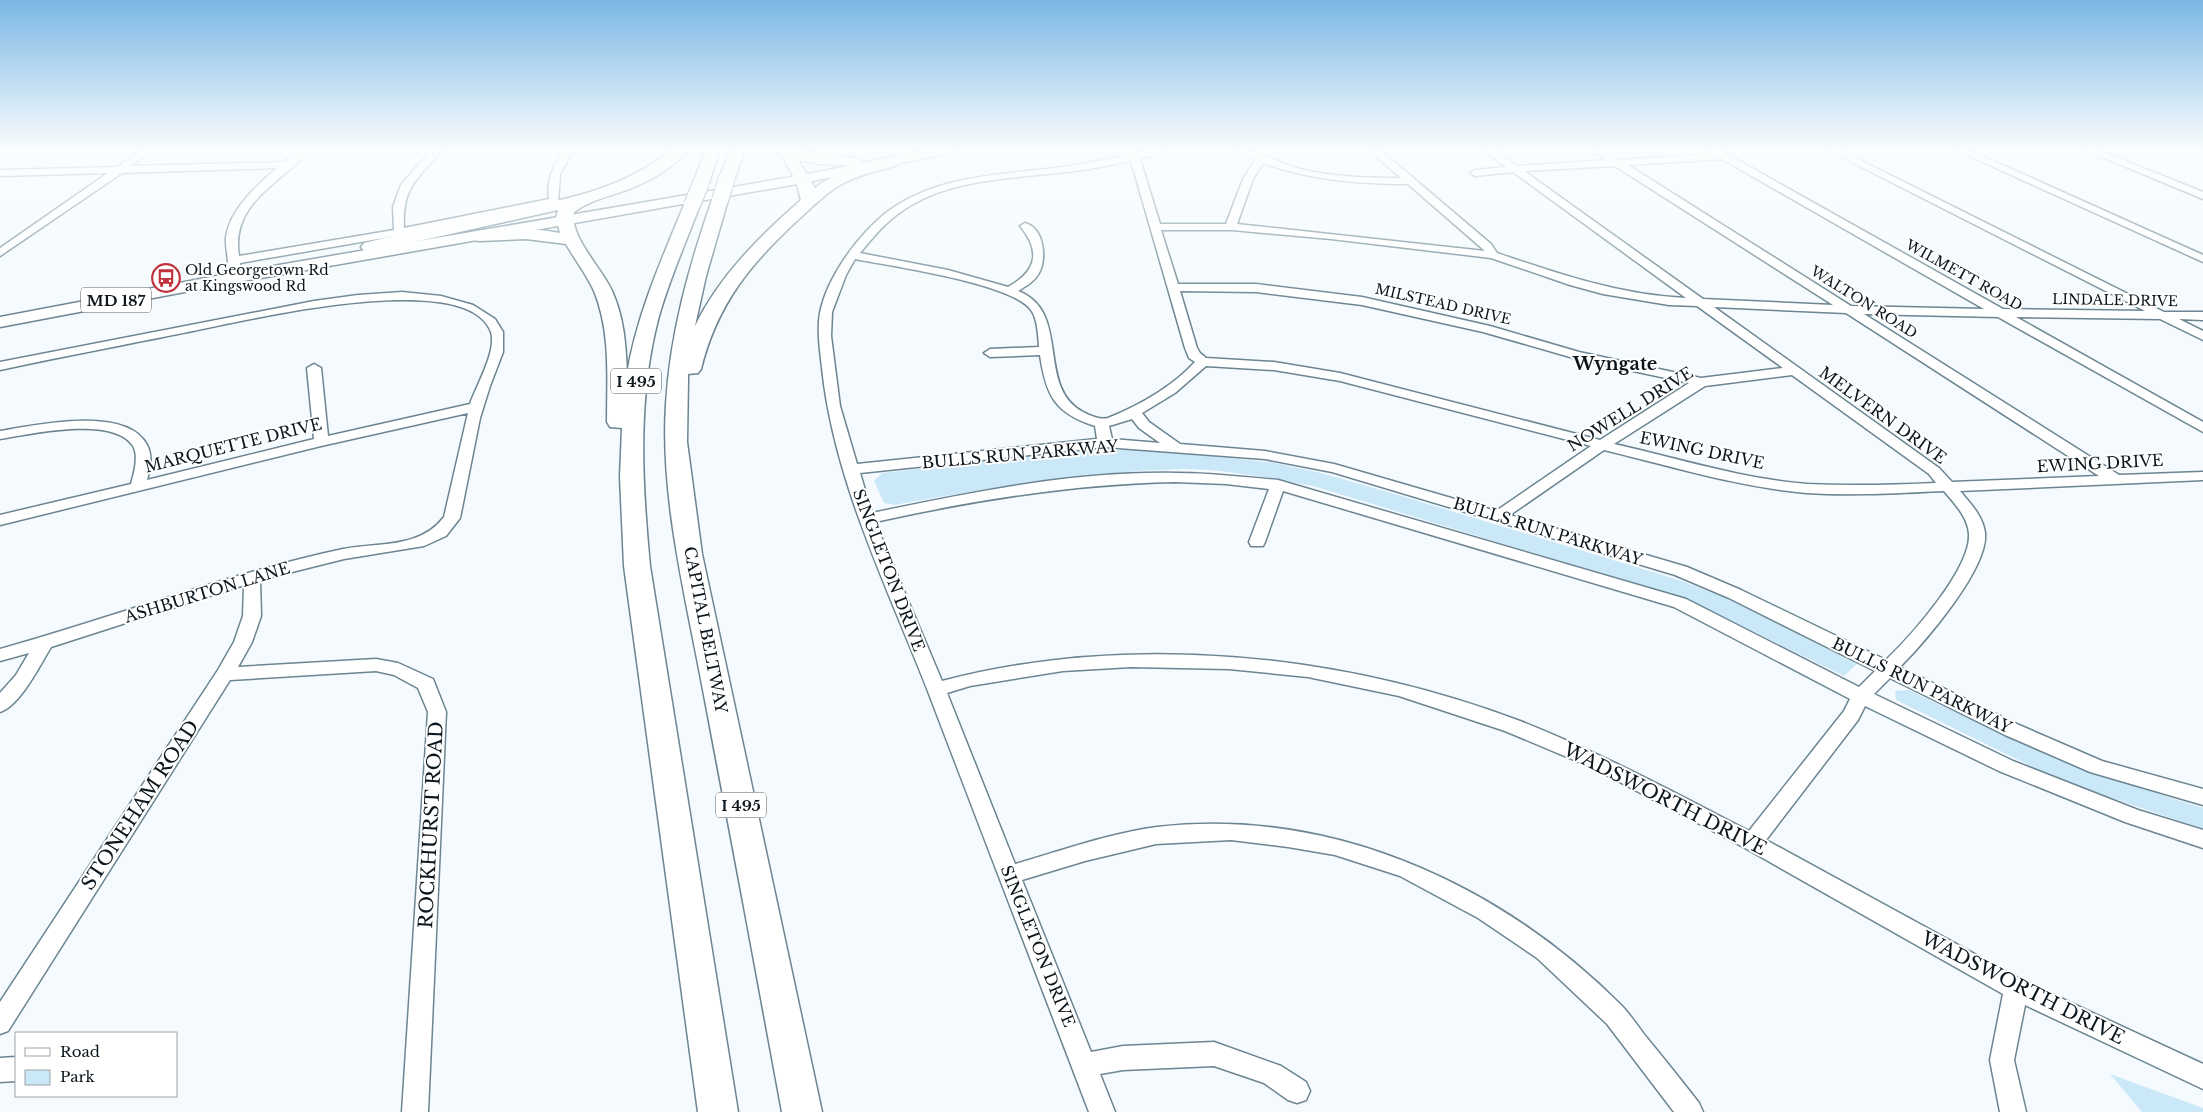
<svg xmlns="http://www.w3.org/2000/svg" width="2203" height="1112" font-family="'Libre Baskerville',serif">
<rect width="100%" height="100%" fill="#f4fafd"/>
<!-- green -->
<g fill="#cae8f8">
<path d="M1085,450H1141L1230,458L1275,463L1321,473L1395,494L1682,581L1726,598L1857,664L1844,676L1692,601L1313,486C1271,479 1227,469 1185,469C1087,471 990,488 894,505L884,503L874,481L882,473Z"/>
<path d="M1909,690C2005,737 2101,778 2203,808V829L2092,791L2035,768L1896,700L1895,691Z"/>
<path d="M2110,1074L2203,1108V1112H2142Z"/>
</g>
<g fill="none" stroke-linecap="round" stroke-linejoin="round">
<defs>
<g id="minor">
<path d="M143,149H154L130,166L284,162L300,149H311C282,183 230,202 239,256L394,230L393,207L401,185L432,149H442C418,181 402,184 404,228L549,199C546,180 554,165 564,149H574L560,174L558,203L441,228L240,263V269L234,272L228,269C229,258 225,248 226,237C230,209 257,185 277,168L122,173L0,256V248L108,173L0,176V170L117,167Z"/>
<path d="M907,149H917L911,154L908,153Z"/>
<path d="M1127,149H1137L1138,153L1155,149H1171L1140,159L1160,224H1226L1243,179L1255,160L1233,149C1256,149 1278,163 1300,169C1333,177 1367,178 1401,178L1368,149H1379L1491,244L1497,253C1559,274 1620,295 1686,298L1513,172L1475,176L1470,173L1475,170L1506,167L1482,149H1493L1517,166L1607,160L1591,149H1603L1619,160L1713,154L1706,149H1718L2003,309L2145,311L1826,149H1838L2164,312H2203V320L2179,319L2203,331V340L2160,319L2016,317L2203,422V432L1998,317L1864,314L2119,475L2203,472V480L1960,491C1970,503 1983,516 1985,533C1989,568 1924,643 1900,667L2019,725L2102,761L2203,789V805L2090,772L2005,735L1890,678L1874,694L2013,761L2138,810L2203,830V848L2125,822L1999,771L1865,706L1858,720L1766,840L2024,981L2203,1064V1089L2025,1005L2014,1060L2026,1112H2000L1990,1060L2003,994L1745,848L1593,768L1505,731L1399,696L1308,677L1229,669L1131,667L1063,671L970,686L947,693L1015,864C1060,851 1111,833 1157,827C1332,807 1501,884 1623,1007C1632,1017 1639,1028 1647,1038C1665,1060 1682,1081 1699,1103L1703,1112H1674L1607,1024L1537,958L1478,918L1400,876L1335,855L1288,847L1231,840L1156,844L1085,861L1022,880L1091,1052L1123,1046L1214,1042L1281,1066L1306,1082L1310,1091L1306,1100L1297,1103L1288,1100L1264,1083L1214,1066L1123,1070L1100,1074L1115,1112H1089C1036,973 982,833 929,694C888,588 834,482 822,368C820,350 817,331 820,313C827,277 858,235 887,212C939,173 1007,175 1069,166C1089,163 1109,159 1129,155ZM1722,159L1984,309L1851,306L1628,165ZM1131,161L1185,348L1189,358L1195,362C1172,387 1140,405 1108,418C1100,420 1091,416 1083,412C1035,386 1072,312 1018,291C1026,286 1034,282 1039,273C1047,258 1044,228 1025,223L1020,226C1041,251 1037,271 1008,287L948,270L860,253C870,241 881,227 894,217C942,178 1009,179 1066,172C1088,170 1109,165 1131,161ZM1263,163C1310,180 1358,184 1408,184L1485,251L1237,224L1253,179ZM1615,166L1833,305L1703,299L1524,171ZM1161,230H1232L1331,239L1491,258L1570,285L1603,294L1669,305L1697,306L1783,368L1701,378L1579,352L1490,326L1362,297L1256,284H1178ZM855,259C890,266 1012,283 1031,310C1038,320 1038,336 1039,347L990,349L984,353L990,357L1040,355C1046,396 1055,413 1095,426L1097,439L857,464L840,406L831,336L832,312L846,275ZM1180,291L1256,292L1362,305L1483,332L1577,359L1689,383L1600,440L1340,373L1274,362L1206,358L1200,353L1197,348ZM1714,307L1846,313L2099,476L1952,482L1939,468ZM1206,366L1274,370L1340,381L1591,446L1496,511L1334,464L1265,451L1180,444L1149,422L1142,413L1175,393ZM1792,375L1929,474L1936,483C1893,485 1850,486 1807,484C1742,479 1677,458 1614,444L1705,386ZM1132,419L1139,428L1160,443L1112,439L1109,426ZM1105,447L1265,459L1332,472L1675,575L1729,598L1875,671L1859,687L1686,599L1278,480C1244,477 1210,473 1176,473C1074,471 972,492 872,513L860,473ZM1604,450C1671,466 1738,487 1806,493C1852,496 1898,493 1944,491C1954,503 1968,517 1969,534C1971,569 1911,636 1886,660L1741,590L1687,567L1510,515ZM1175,482L1226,484L1269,489L1249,542L1251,546H1263L1265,542L1283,491L1674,607L1850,699L1844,711L1749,831C1673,792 1599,752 1520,721C1339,653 1130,632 942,681L875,522C974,500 1073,484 1175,482Z"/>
<path d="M1954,149H1967L2203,255V262Z"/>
<path d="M2083,149H2096L2203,192V199Z"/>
<path d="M402,292L441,296L473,305L495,319L503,332V352L490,386L480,418L460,518L446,536L424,546L344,559L260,580L261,616L252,642L238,667L376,659L398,663L433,679L446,712L428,1112H402L428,712L418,688L394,675L376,671L230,680L8,1031L0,1034V1002L218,670L234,642L243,616L244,585L51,647C40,665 20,706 0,712V693L16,675L29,653L0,661V649C115,617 226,574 343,549C378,542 420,549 444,517L468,413L321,446L0,525V515L131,484C134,473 139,456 133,446C113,415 30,434 0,439V431C35,425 127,405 147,445C153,456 150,469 147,480L314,439L307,368L314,364L321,368L328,436L470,404C476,386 497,351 491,332C466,264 232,324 178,334C119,346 59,357 0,370V362L314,301L358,295Z"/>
<path d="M16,1057V1081L0,1082V1058Z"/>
</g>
<path id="major" d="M932,149H956L950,153L803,183L232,283L0,327V317L232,273L803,175Z"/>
<g id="highway">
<path d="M672,149H688C674,169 646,183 624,191C606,197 589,201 574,212C569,237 602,268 612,291C624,317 626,346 627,374C637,314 661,261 684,205L686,202H698L700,205C686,242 670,278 659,316C637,398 642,482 650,566L738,1112H698L624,566L620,477L622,428L610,427L607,422C607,379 611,332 594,291C587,275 575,260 566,244L526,239L479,241L473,240L471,236L473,232C501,226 533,228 560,233L556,218L558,210L370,252L364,251L361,247L364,243C405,233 446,223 487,215C551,202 621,193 672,149Z"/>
<path d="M706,149H720L709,183L706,186H696L693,183Z"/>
<path d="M731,149H745L735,178L732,181H722L719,178Z"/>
<path d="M778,149C803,149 828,156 854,158L859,159L861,162L859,165L854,166L819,164L798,160L815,188C837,171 865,164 892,158L897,159L899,162L897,165C878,171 857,175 840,185C825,194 812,207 799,219C751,263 717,304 701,369L698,373L688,374V379L687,442L702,554L822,1112H782C756,971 730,831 703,690C686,598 660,498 666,404C670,334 689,266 712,200L714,197H726L728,200L706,276L695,326C720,275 759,237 801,200L796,181Z"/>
</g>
</defs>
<!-- minor casing -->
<use href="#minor" stroke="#6c8592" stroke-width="3"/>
<!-- major casing -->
<use href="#major" stroke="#6c8592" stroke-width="3"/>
<!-- highway casing -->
<use href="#highway" stroke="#6c8592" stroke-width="3"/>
<!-- minor -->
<use href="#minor" fill="#fff" fill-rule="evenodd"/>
<!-- major -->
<use href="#major" fill="#fff" fill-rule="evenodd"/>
<!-- highway -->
<use href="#highway" fill="#fff" fill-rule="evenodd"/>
<defs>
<g id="highway-bridge">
<path d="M720,200L727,178"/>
<path d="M692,205L701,183"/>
</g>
</defs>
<!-- highway-bridge casing -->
<use href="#highway-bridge" stroke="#6c8592" stroke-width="18" stroke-linecap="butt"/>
<!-- highway-bridge -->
<use href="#highway-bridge" stroke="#fff" stroke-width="16"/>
</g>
<!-- sky -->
<linearGradient id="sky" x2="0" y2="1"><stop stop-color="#7bb7e4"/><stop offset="0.49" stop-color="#fafdfe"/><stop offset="1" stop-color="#fafdfe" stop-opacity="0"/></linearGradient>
<rect width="2203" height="305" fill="url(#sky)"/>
<!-- icons -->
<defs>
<symbol id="bus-ring" viewBox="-11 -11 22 22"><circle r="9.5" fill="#fff" stroke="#c1313c" stroke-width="1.5"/><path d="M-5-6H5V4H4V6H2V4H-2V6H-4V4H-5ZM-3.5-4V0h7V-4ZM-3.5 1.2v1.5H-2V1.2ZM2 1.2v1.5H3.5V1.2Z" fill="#c1313c"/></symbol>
</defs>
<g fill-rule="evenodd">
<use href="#bus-ring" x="150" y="262" width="32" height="32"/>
</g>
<g text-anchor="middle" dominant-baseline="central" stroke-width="4" stroke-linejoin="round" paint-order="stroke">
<!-- far-poi labels -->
<g font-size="14" fill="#0c161c" stroke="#fff" text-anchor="start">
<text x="185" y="270">Old Georgetown Rd<tspan x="185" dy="16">at Kingswood Rd</tspan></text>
</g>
<!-- far-street labels -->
<g font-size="14" fill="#0c161c" stroke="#fff">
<text transform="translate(1964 275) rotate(29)">WILMETT ROAD</text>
<text transform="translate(2115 300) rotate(1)">LINDALE DRIVE</text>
<text transform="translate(1864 302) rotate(32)">WALTON ROAD</text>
<text transform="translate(1443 304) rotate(13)">MILSTEAD DRIVE</text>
</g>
<!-- shield labels -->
<g fill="#fff" stroke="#555c60" stroke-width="1">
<rect x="81" y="287.5" width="70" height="25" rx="4"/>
<rect x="611" y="368.5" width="50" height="25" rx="4"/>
<rect x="716" y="792.5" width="50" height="25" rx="4"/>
</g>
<g font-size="15" font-weight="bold" fill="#0c161c">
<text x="116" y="300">MD 187</text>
<text x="636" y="381">I 495</text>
<text x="741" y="805">I 495</text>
</g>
<!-- street labels -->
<g font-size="16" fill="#0c161c" stroke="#fff">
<text transform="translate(1630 409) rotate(-32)">NOWELL DRIVE</text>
<text transform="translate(1883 415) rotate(36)">MELVERN DRIVE</text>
<text transform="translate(233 445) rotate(-14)">MARQUETTE DRIVE</text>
<text transform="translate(1702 450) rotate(12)">EWING DRIVE</text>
<text transform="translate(1020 454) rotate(-5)">BULLS RUN PARKWAY</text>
<text transform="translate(2100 463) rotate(-3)">EWING DRIVE</text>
<text transform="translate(1548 531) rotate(17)">BULLS RUN PARKWAY</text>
<text transform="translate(889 570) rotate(69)">SINGLETON DRIVE</text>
<text transform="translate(207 592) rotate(-17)">ASHBURTON LANE</text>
<text transform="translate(706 630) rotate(79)">CAPITAL BELTWAY</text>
<text transform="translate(1922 685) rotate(26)">BULLS RUN PARKWAY</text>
<text transform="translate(1038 946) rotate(68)">SINGLETON DRIVE</text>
</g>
<!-- neighbourhood labels -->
<g font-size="18" font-weight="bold" fill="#0c161c" stroke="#fff">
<text x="1615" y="364">Wyngate</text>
</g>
<!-- near-street labels -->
<g font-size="19" fill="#0c161c" stroke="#fff">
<text transform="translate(1665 799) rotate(27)">WADSWORTH DRIVE</text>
<text transform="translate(140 805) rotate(-57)">STONEHAM ROAD</text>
<text transform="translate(431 825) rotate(-87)">ROCKHURST ROAD</text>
<text transform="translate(2023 988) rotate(27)">WADSWORTH DRIVE</text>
</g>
</g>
<!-- legend -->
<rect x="15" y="1032" width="162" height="65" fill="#ffffff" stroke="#9ea2a4"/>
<rect x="25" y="1048" width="25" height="8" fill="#ffffff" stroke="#9ea2a4"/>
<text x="60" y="1057" font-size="15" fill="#0c161c">Road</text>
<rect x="25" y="1070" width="25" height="15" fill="#cae8f8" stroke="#9ea2a4"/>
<text x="60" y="1082" font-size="15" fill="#0c161c">Park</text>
</svg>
